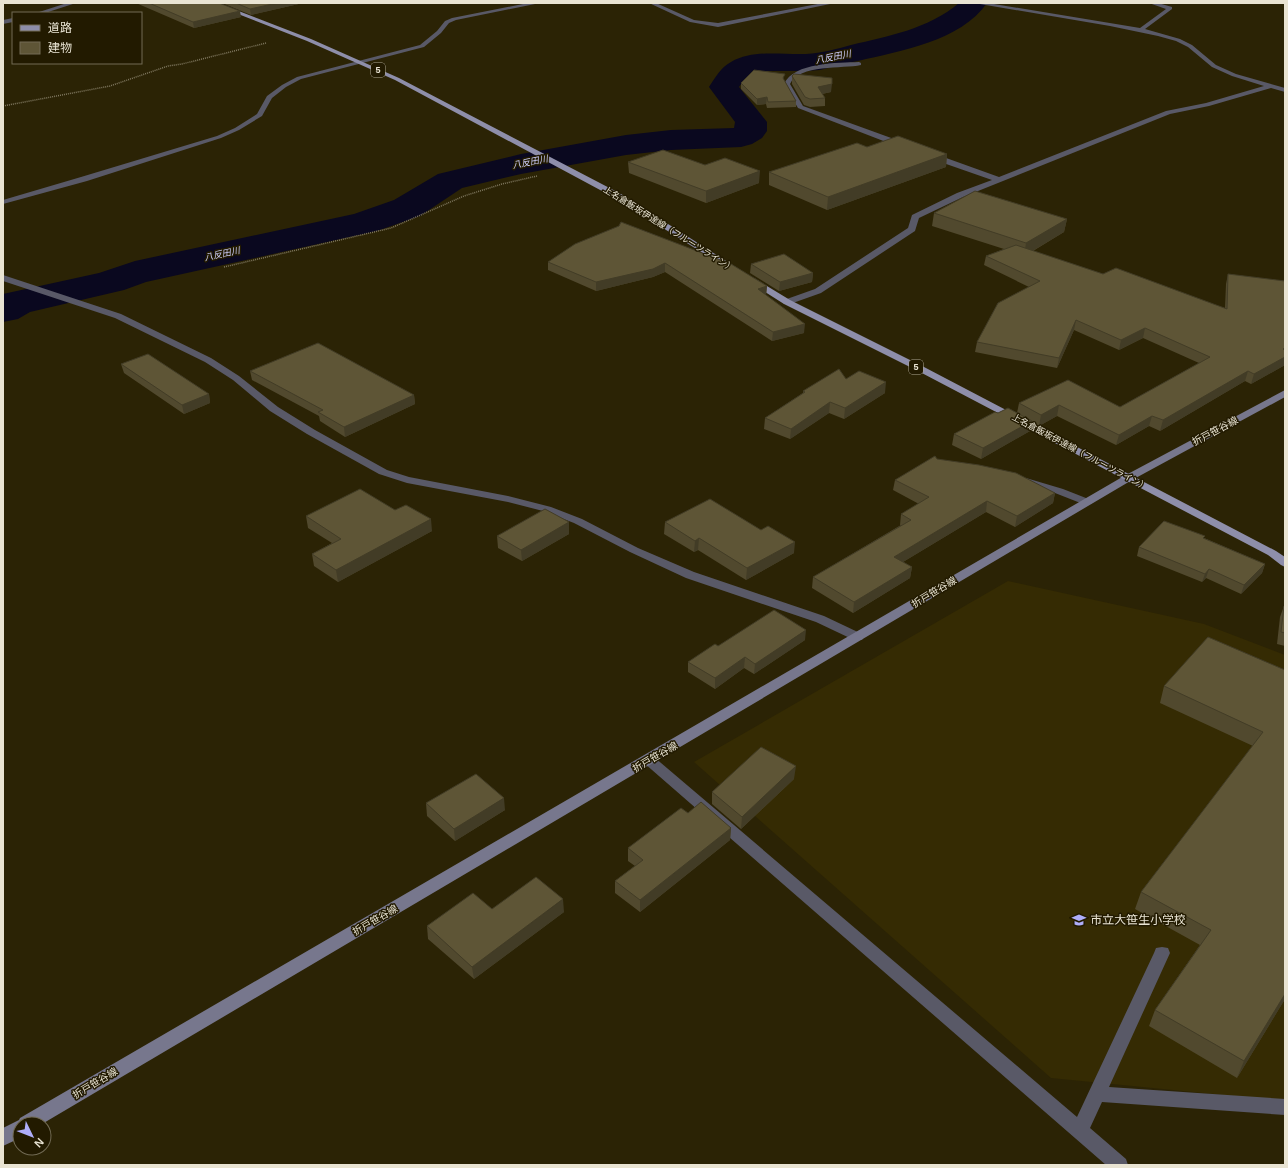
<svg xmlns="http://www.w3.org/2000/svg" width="1288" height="1168" font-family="Arial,'Noto Sans JP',sans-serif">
<rect width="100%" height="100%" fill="#2b2305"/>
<!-- built -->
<path fill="#352b03" d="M1008,581L1204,624L1285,655V1101L1051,1078L694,762Z"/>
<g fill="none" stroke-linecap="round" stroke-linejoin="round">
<!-- river -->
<path fill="#0a081f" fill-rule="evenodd" d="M959,3H987C961,41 900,51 858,61C845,63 833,67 820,70L806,71H762C751,73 745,78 739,87L767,122V131L762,138L752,144L741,147L671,150L626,155L521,174L462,188L420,216L377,231L146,282L124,290L30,312L18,319L3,322V294L99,273L135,261L354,214L394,200L438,174L521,154L626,135L671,130L734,128L735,122L709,87C715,78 721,67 731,62C754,49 781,55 806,54C822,53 837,49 851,45C889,36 928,29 959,3Z"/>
<!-- path -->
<g stroke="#807961" stroke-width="1.5" stroke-dasharray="1 1" stroke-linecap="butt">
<path d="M3,106L110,86L168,66L182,64L266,43"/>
<path d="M224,267L391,228L464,196L502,184L537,176"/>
</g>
<!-- street -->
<g fill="#595967" fill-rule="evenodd">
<path d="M67,3H76L45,13H36Z"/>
<path d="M528,3H540L456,20L449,23L441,33L424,47L301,79L286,87L272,98L262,116L239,130L221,138L87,181L3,204V200L81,177L217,136L235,128L257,114L267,96L282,85L297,77L420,45L437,31L445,21L452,18Z"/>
<path d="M649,3H656L694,20L718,23L823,3H835L718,27L690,22Z"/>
<path d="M974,3H988L1140,28L1166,9L1149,3H1158L1172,7V9L1145,29L1180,39L1192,45L1216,65L1236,74L1285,88V92L1271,88L1209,106L1170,114L963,197L919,218L915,231L821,293L790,304H784L783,302L784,300L815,289L908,228L912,215L957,193L992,180L929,158V154H935L999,177L1166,111L1206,103L1264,86L1232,76L1212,67L1188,47L1176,41L1158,36L1110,26Z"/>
<path d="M13,18V22L3,24V20Z"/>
<path d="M859,62L861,63V65C843,69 799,64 790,84L803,106L905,143V147H899L798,108L784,84C794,62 838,63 859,62Z"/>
<path d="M3,275L121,314L211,358L239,376L278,407L315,430L387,470L409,477L508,496L551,507L582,519L638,548L694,572L824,616L862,634L864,637L862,640H854L816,622L686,578L630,552L574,523L543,511L508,502L407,483L379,474L307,434L270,411L233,380L205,362L115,318L3,281Z"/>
<path d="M1026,478L1063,489L1091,500L1093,502L1091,504H1083L1055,493L1022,483L1021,481L1022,479Z"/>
<path d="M649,755L654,757L1077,1117L1154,953L1156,948L1162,947L1168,948L1170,953L1109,1087L1285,1099V1115L1102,1102L1090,1128L1126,1159L1128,1165H1106L644,763L642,760L644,757Z"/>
</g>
<!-- secondary -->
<path fill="#77778d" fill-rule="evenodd" d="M1285,390V397L1132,480L42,1124H20V1138L3,1146V1128L19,1120L20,1118L1124,476Z"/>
<!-- primary -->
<g fill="#8e8eaa" fill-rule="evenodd">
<path d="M210,3H218L311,39L399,78L621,194L737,268L736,270H730L615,198L395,80L307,41Z"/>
<path d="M754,278L790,300L924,367L1276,551L1285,557V567L1281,565L1268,555L918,371L784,304L751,283L750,281Z"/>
</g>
</g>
<!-- wall -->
<g fill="#51492e">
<path d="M136,3H219L241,17L194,28Z"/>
<path d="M222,3H303L251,15Z"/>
<path d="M792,76L831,92L822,94L825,98V106L810,107L804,105L792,84Z"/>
<path d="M785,81L796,101V107L767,108L766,104L757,105L741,89V83Z"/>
<path d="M867,147L947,154L946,167L827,210L769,185V172Z"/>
<path d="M628,162L705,165L759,183L706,203L629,173Z"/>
<path d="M934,213L1067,219L1064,232L1033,251L1103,274L1225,308L1226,284L1228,274L1285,281V365L1251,384L1245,381L1160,431L1149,426L1116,445L1057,416L1039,426L1031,421L1030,431L981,459L952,445L954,434L998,413H1017L1019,403L1120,407L1199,363L1143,338L1119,350L1074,330L1057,368L975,352L977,342L1029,287L984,265L986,256L1004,249L932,226Z"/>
<path d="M548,262L731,264L767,286L766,295L804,333L772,341L665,272L653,277L596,291L548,270Z"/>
<path d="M751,264L813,273L812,282L779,291L750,273Z"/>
<path d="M121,364L209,394L210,403L184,414L124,373Z"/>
<path d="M250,371L414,395L415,404L345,437L320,421L319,416L252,380Z"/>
<path d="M846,379L885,393L844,419L829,413L790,439L764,429L765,418L803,393V391Z"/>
<path d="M937,459L1055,493L1053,503L1015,527L986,512L903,562L912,567L910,578L853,613L812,588L813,577L901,525H900L901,514L919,504L893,490L895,480Z"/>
<path d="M395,510L432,531L338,582L314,566L312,554L332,543L308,528L306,516Z"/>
<path d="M569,522V534L522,561L498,548L497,536Z"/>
<path d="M665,522L794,553L746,580L698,550L694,552L664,534Z"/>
<path d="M1204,538L1265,564L1262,573L1241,594L1206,578L1202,582L1137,556L1139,547Z"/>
<path d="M1284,606H1285V646L1277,644L1280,617Z"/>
<path d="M805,640L754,674L744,668L715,689L688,672V662L718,646Z"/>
<path d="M1285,670V999L1237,1078L1149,1026L1155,1010L1200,945L1135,909L1141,892L1253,746L1160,703L1164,686Z"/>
<path d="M794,779L741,829L712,804V792Z"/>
<path d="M426,803L505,810L455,841L427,816Z"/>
<path d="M688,813L731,828L730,840L640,912L615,893V881L635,866L628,861V848Z"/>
<path d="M492,909L564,912L474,979L428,939L427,926Z"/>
</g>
<!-- shaded-wall -->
<g fill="#423c26">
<path d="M277,3H303L251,15L250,9Z"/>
<path d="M240,11L241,17L194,28L193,22Z"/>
<path d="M832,84L831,92L817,95L818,87Z"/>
<path d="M767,97L766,104L757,105V99Z"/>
<path d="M947,154L946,167L827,210L828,197Z"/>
<path d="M760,171L759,183L706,203V191Z"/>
<path d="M1067,219L1064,232L1024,256L1026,243Z"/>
<path d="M665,263V272L653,277L596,291V282Z"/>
<path d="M813,273L812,282L779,291L780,282Z"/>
<path d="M767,286L766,295L757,297L758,289Z"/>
<path d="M1076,320L1074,330L1057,368L1059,358Z"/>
<path d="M805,324L804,333L772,341L773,332Z"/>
<path d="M1145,328L1143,338L1119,350L1121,340Z"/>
<path d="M1285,348V365L1251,384L1254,374Z"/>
<path d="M1248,371L1245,381L1160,431L1163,420Z"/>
<path d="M886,382L885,393L844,419L845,408Z"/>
<path d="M209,394L210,403L184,414L182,405Z"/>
<path d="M414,395L415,404L345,437L344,427Z"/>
<path d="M830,402L829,413L790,439L791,429Z"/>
<path d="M1059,405L1057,416L1039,426L1041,415Z"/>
<path d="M1152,416L1149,426L1116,445L1119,435Z"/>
<path d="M1032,421L1030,431L981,459L983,448Z"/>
<path d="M1055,493L1053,503L1015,527L1017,516Z"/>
<path d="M987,501L986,512L893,568L894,557Z"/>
<path d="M431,519L432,531L338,582L336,570Z"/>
<path d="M569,522V534L522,561L521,550Z"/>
<path d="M699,538L698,550L694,552L695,541Z"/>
<path d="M795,542L794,553L746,580L747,568Z"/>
<path d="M1265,564L1262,573L1241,594L1244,585Z"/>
<path d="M912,567L910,578L853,613L854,602Z"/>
<path d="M1209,569L1206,578L1202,582L1205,574Z"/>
<path d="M806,630L805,640L754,674L755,664Z"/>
<path d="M745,657L744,668L715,689V678Z"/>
<path d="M796,766L794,779L741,829L742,817Z"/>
<path d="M504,798L505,810L455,841L454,829Z"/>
<path d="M731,828L730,840L640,912V900Z"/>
<path d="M563,899L564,912L474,979L472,967Z"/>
<path d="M1285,994V999L1237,1078L1244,1061Z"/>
</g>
<!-- building -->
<g fill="#5e5536" stroke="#423c26">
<path d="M149,3H219L240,11L193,22Z"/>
<path d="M236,3H277L250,9Z"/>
<path d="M754,70L785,74L783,78L796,101L768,102L767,97L757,99L741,83Z"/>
<path d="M794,74L832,78V84L818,87L825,98L810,99L805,97L792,76Z"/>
<path d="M898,136L947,154L828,197L769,172L857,143L867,147Z"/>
<path d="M663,150L705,165L725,158L760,171L706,191L628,162Z"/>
<path d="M975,191L1067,219L1026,243L934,213Z"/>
<path d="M621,222L731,264L767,286L758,289L805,324L773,332L665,263L653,269L596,282L548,262L575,244L619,226Z"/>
<path d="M1016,245L1103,274L1116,268L1227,309L1228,274L1285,281V348L1283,349L1285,350V357L1254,374L1248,371L1163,420L1152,416L1119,435L1059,405L1041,415L1019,403L1068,380L1120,407L1210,357L1145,328L1121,340L1076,320L1059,358L977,342L998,303L1040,281L986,256Z"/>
<path d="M784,254L813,273L780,282L751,264Z"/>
<path d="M318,343L414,395L344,427L318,412L323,410L250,371Z"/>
<path d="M148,354L209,394L182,405L121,364Z"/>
<path d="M839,369L846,379L859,371L886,382L845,408L830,402L791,429L765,418L805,392L803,391Z"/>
<path d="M1008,408L1032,421L983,448L954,434L995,412L998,413Z"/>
<path d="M935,456L937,459L979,465L1016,473L1055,493L1017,516L987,501L894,557L912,567L854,602L813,577L911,520L901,514L929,497L895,480Z"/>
<path d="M360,489L395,510L406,505L431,519L336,570L312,554L341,539L306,516Z"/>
<path d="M710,499L761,530L768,526L795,542L747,568L699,538L695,541L665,522Z"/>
<path d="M545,509L569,522L521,550L497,536Z"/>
<path d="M1164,521L1205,536L1203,538L1265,564L1244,585L1209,569L1205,574L1139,547Z"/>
<path d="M1284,606H1285V633L1281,632Z"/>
<path d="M774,610L806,630L755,664L745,657L715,678L688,662L715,644L718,646Z"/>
<path d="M1208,637L1285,670V994L1244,1061L1155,1010L1211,930L1141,892L1263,732L1164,686Z"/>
<path d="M761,747L796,766L742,817L712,792Z"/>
<path d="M476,774L504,798L454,829L426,803Z"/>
<path d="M701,802L731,828L640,900L615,881L643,860L628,848L681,808L688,813Z"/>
<path d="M536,877L563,899L472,967L427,926L473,893L492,909Z"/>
</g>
<!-- icons -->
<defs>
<symbol id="school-bare" viewBox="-9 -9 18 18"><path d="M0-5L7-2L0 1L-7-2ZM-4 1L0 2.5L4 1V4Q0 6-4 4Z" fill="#afaefa" stroke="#221a00" stroke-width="2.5" paint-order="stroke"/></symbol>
</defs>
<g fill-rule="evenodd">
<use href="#school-bare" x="1069" y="910" width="20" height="20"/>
</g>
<g text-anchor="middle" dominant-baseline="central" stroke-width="3" stroke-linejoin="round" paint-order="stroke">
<!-- far-water labels -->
<g font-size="9" font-style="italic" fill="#cecffd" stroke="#221a00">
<text transform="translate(833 57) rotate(-11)">八反田川</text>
<text transform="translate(530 162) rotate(-11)">八反田川</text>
<text transform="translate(222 254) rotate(-12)">八反田川</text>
</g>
<!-- shield labels -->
<g fill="#221a00" stroke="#ada794" stroke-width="1">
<rect x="371" y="63" width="14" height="14" rx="3"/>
<rect x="909" y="360" width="14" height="14" rx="3"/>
</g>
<g font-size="9" font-weight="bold" fill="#e9e4d3">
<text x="378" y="70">5</text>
<text x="916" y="367">5</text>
</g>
<!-- far-street labels -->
<g font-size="9" fill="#e9e4d3" stroke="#221a00">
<text transform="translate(669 229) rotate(32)">上名倉飯坂伊達線（フルーツライン）</text>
<text transform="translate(1080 452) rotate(28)">上名倉飯坂伊達線（フルーツライン）</text>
</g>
<!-- street labels -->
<g font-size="10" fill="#e9e4d3" stroke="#221a00">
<text transform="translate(1215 431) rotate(-28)">折戸笹谷線</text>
<text transform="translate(934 592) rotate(-31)">折戸笹谷線</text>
<text transform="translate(655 757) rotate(-30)">折戸笹谷線</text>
<text transform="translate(375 920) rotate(-30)">折戸笹谷線</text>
<text transform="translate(95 1083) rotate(-31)">折戸笹谷線</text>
</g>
<!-- near-poi labels -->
<g font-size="12" fill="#e9e4d3" stroke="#221a00" text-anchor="start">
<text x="1090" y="920">市立大笹生小学校</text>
</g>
</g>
<!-- border -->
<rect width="1288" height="1168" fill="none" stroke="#e9e4d3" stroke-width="8"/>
<!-- legend -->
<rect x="12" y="12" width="130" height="52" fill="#221a00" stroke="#726b54"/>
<rect x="20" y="25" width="20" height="6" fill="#8e8eaa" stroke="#726b54"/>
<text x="48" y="32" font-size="12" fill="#e9e4d3">道路</text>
<rect x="20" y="42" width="20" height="12" fill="#5e5536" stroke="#726b54"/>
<text x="48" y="52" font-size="12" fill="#e9e4d3">建物</text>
<!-- north arrow -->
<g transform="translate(32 1136) rotate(133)"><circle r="19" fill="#221a00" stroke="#726b54"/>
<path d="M0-3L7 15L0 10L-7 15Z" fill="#afaefa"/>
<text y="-6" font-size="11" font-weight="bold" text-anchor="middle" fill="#e9e4d3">N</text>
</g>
</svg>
